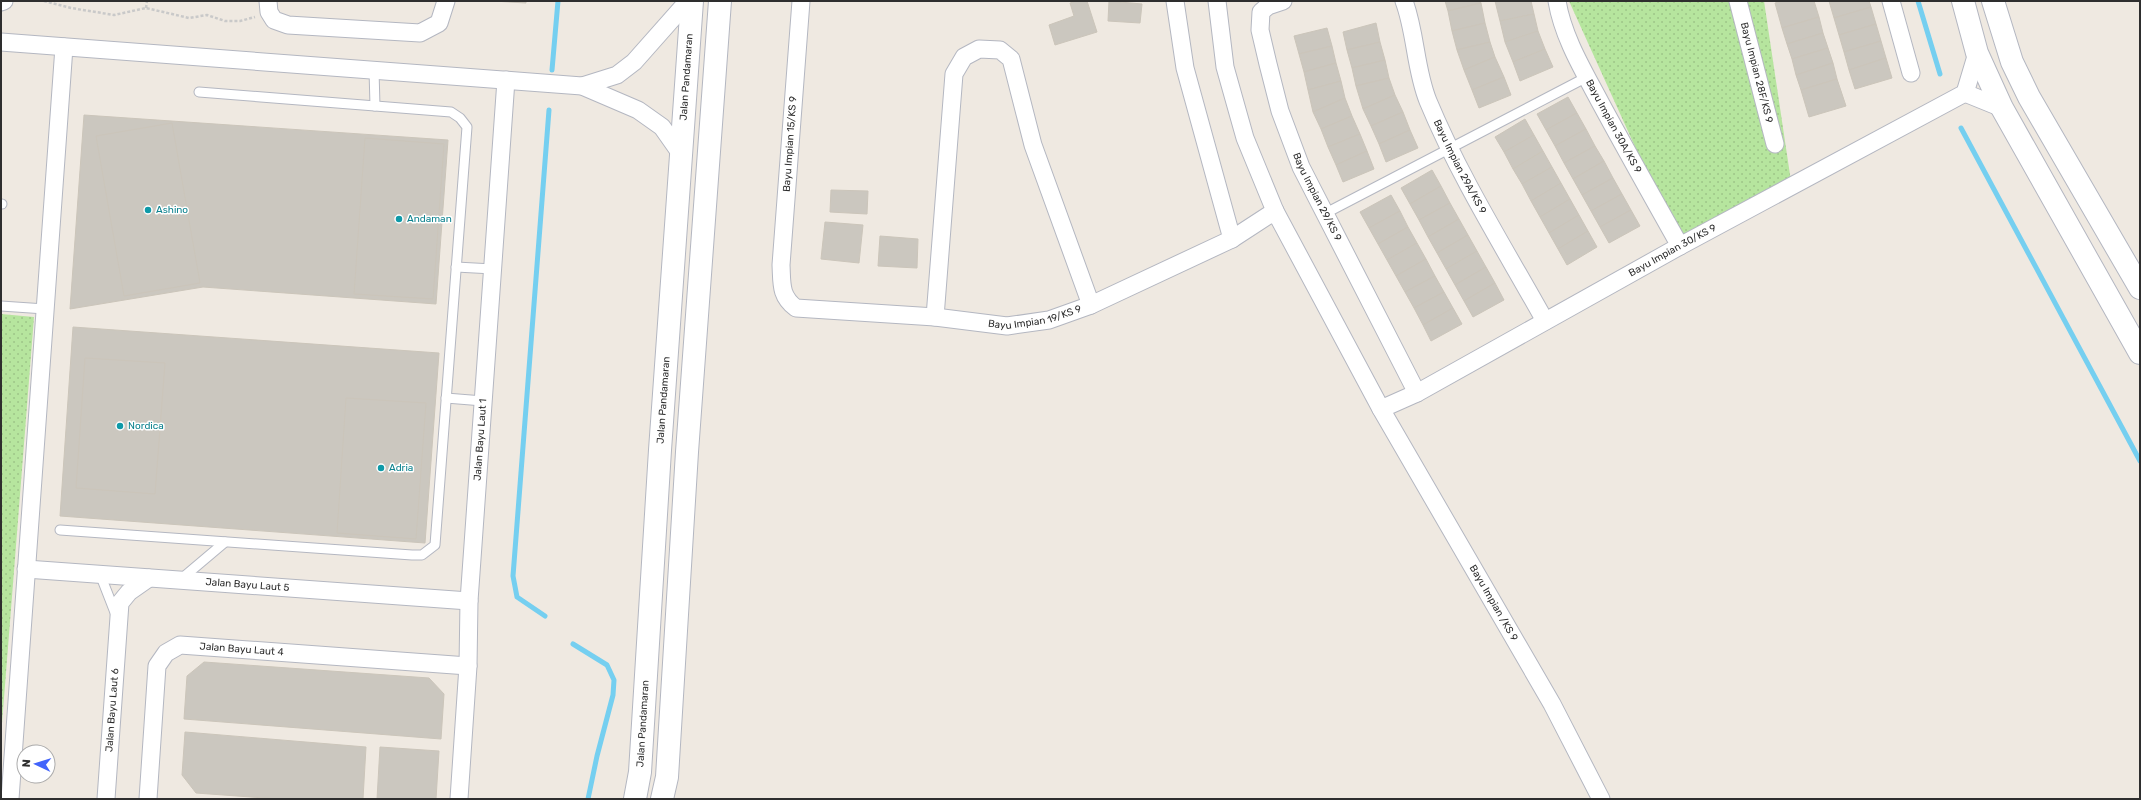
<svg xmlns="http://www.w3.org/2000/svg" width="2141" height="800" font-family="Rubik,sans-serif">
<defs>
<pattern id="green-dots" width="8" height="8" patternUnits="userSpaceOnUse"><rect width="8" height="8" fill="#b6e59e"/><path d="M2 2h.1M6 6h.1" fill="none" stroke="#9dc588" stroke-width="1.8" stroke-linecap="round"/></pattern>
</defs>
<rect width="100%" height="100%" fill="#efe9e1"/>
<!-- green -->
<g fill="url(#green-dots)">
<path d="M1569,1H1764L1792,188L1680,246Z"/>
<path d="M1,314L34,317L1,736Z"/>
</g>
<g fill="none" stroke-linecap="round" stroke-linejoin="round">
<!-- stream -->
<g stroke="#75cff0" stroke-width="5">
<path d="M1918,1L1940,74"/>
<path d="M552,70L558,1"/>
<path d="M1961,128L2140,461"/>
<path d="M545,616L517,597L513,576L549,110"/>
<path d="M573,644L607,665L614,680L613,695L597,756L588,799"/>
</g>
</g>
<!-- building -->
<g fill="#cbc7bf" stroke="#cbc5ba">
<path d="M493,1H526V3Z"/>
<path d="M1076,1H1087L1097,32L1055,45L1049,25L1074,16L1070,3Z"/>
<path d="M1109,1L1142,4L1140,23L1108,21Z"/>
<path d="M1445,1H1480L1481,3L1448,11Z"/>
<path d="M1495,1H1531L1534,14L1500,21Z"/>
<path d="M1782,1H1814L1819,17L1782,28L1775,3Z"/>
<path d="M1829,1H1869L1871,7L1834,18Z"/>
<path d="M1481,3L1485,23L1452,31L1448,11Z"/>
<path d="M1871,7L1876,24L1839,35L1834,18Z"/>
<path d="M1534,14L1538,31L1505,42L1500,21Z"/>
<path d="M1819,17L1823,33L1787,44L1782,28Z"/>
<path d="M1376,23L1380,42L1347,50L1343,32Z"/>
<path d="M1485,23L1490,42L1457,50L1452,31Z"/>
<path d="M1876,24L1881,41L1844,52L1839,35Z"/>
<path d="M1327,28L1332,46L1299,54L1294,36Z"/>
<path d="M1538,31L1545,49L1513,62L1505,42Z"/>
<path d="M1823,33L1828,48L1792,59L1787,44Z"/>
<path d="M1881,41L1886,58L1849,70L1844,52Z"/>
<path d="M1380,42L1385,60L1352,68L1347,50Z"/>
<path d="M1490,42L1495,57L1464,70L1457,50Z"/>
<path d="M1332,46L1336,63L1304,72L1299,54Z"/>
<path d="M1828,48L1833,63L1796,75L1792,59Z"/>
<path d="M1545,49L1553,67L1520,81L1513,62Z"/>
<path d="M1495,57L1504,77L1472,90L1464,70Z"/>
<path d="M1886,58L1892,78L1855,89L1849,70Z"/>
<path d="M1385,60L1389,78L1356,86L1352,68Z"/>
<path d="M1336,63L1341,81L1308,90L1304,72Z"/>
<path d="M1833,63L1837,79L1801,90L1796,75Z"/>
<path d="M1504,77L1511,95L1479,108L1472,90Z"/>
<path d="M1389,78L1395,95L1363,109L1356,86Z"/>
<path d="M1837,79L1846,106L1809,117L1801,90Z"/>
<path d="M1341,81L1345,98L1313,112L1308,90Z"/>
<path d="M1395,95L1403,112L1371,126L1363,109Z"/>
<path d="M1568,97L1577,113L1546,130L1537,114Z"/>
<path d="M1345,98L1352,116L1321,129L1313,112Z"/>
<path d="M1403,112L1410,130L1379,144L1371,126Z"/>
<path d="M1577,113L1586,129L1555,146L1546,130Z"/>
<path d="M84,115L448,140L436,304L203,287L70,309Z"/>
<path d="M1352,116L1360,134L1328,147L1321,129Z"/>
<path d="M1525,119L1534,135L1504,152L1495,137Z"/>
<path d="M172,123L200,283L124,296L96,136Z"/>
<path d="M1586,129L1595,146L1564,163L1555,146Z"/>
<path d="M1410,130L1418,148L1386,162L1379,144Z"/>
<path d="M1360,134L1367,151L1336,165L1328,147Z"/>
<path d="M1534,135L1543,151L1513,169L1504,152Z"/>
<path d="M365,138L444,144L433,299L354,294Z"/>
<path d="M1595,146L1604,161L1573,179L1564,163Z"/>
<path d="M1367,151L1374,169L1343,182L1336,165Z"/>
<path d="M1543,151L1552,167L1522,184L1513,169Z"/>
<path d="M1604,161L1613,178L1582,195L1573,179Z"/>
<path d="M1552,167L1561,183L1531,201L1522,184Z"/>
<path d="M1432,170L1441,186L1410,204L1401,188Z"/>
<path d="M1613,178L1622,194L1591,211L1582,195Z"/>
<path d="M1561,183L1570,199L1540,217L1531,201Z"/>
<path d="M1441,186L1450,203L1419,220L1410,204Z"/>
<path d="M831,190L868,191L867,214L830,212Z"/>
<path d="M1622,194L1631,210L1600,227L1591,211Z"/>
<path d="M1391,195L1400,211L1369,228L1360,212Z"/>
<path d="M1570,199L1579,215L1549,233L1540,217Z"/>
<path d="M1450,203L1459,219L1428,237L1419,220Z"/>
<path d="M1631,210L1640,226L1609,243L1600,227Z"/>
<path d="M1400,211L1408,227L1378,244L1369,228Z"/>
<path d="M1579,215L1588,231L1558,249L1549,233Z"/>
<path d="M1459,219L1468,235L1437,253L1428,237Z"/>
<path d="M825,222L863,225L859,263L821,259Z"/>
<path d="M1408,227L1417,243L1387,260L1378,244Z"/>
<path d="M1588,231L1597,247L1567,265L1558,249Z"/>
<path d="M1468,235L1477,251L1446,269L1437,253Z"/>
<path d="M880,236L918,239L917,268L878,266Z"/>
<path d="M1417,243L1426,259L1396,276L1387,260Z"/>
<path d="M1477,251L1486,267L1455,285L1446,269Z"/>
<path d="M1426,259L1435,276L1405,292L1396,276Z"/>
<path d="M1486,267L1495,283L1464,301L1455,285Z"/>
<path d="M1435,276L1444,292L1414,308L1405,292Z"/>
<path d="M1495,283L1504,300L1473,317L1464,301Z"/>
<path d="M1444,292L1453,308L1423,325L1414,308Z"/>
<path d="M1453,308L1462,324L1431,341L1423,325Z"/>
<path d="M73,327L439,353L425,543L60,516Z"/>
<path d="M85,358L165,363L155,494L76,488Z"/>
<path d="M346,398L426,403L416,539L337,533Z"/>
<path d="M204,662L429,678L444,694L441,739L184,719L187,676Z"/>
<path d="M185,732L366,747L363,799H278L196,793L182,775Z"/>
<path d="M380,747L439,751L436,799H377Z"/>
</g>
<g fill="none" stroke-linecap="round" stroke-linejoin="round">
<defs>
<g id="service">
<path d="M374,70L375,106"/>
<path d="M1,204H2"/>
<path d="M1324,214L1587,77"/>
<path d="M456,267L493,269"/>
<path d="M1,306L45,309"/>
<path d="M446,398L483,401"/>
<path d="M60,530L412,555H422L435,545L467,127L460,118L451,112L199,92"/>
<path d="M100,574L116,615"/>
<path d="M180,580L225,542"/>
</g>
<g id="minor">
<path d="M268,1L269,12L274,20L288,25L420,33L439,23L446,1"/>
<path id="s1" d="M801,1L781,265C782,284 780,296 796,308L935,317L1007,326L1049,320L1091,305L1232,239L1275,211"/>
<path d="M1175,1L1185,68L1232,239"/>
<path id="s2" d="M1217,1L1225,67L1245,138L1275,211L1381,409L1552,704L1601,799"/>
<path id="s3" d="M1283,1L1268,6L1261,12L1260,30L1268,64L1280,111L1301,167L1417,393"/>
<path id="s4" d="M1404,1C1416,33 1415,69 1428,101C1460,178 1505,249 1545,321"/>
<path id="s5" d="M1557,1C1563,37 1583,70 1600,102C1626,150 1653,198 1680,246"/>
<path id="s6" d="M1738,1L1775,144"/>
<path d="M1891,1L1911,73"/>
<path d="M1,2L4,1"/>
<path d="M1,42L582,86L638,110L662,127L681,154"/>
<path d="M582,86L617,75L634,62L688,1"/>
<path d="M1965,93L2002,108"/>
<path d="M935,317L954,74L964,57L979,49L1000,50L1011,59L1033,145L1091,305"/>
<path id="s7" d="M1381,409L1417,393L1680,246L1965,93L1977,53"/>
<path id="s8" d="M26,569L469,601"/>
<path d="M10,799L64,47"/>
<path id="s9" d="M106,799L120,603L129,592L149,578"/>
<path id="s10" d="M148,799L157,666L166,653L180,645L468,666"/>
<path id="s11" d="M459,799L468,666L469,601L506,80"/>
</g>
<g id="tertiary">
<path d="M1963,1L1977,53L2002,108L2140,353"/>
<path d="M1993,1L2012,62L2029,97L2140,288"/>
</g>
<g id="secondary">
<path id="s12" d="M635,799L640,772L660,450L692,1"/>
<path d="M662,799L667,777L687,452L720,1"/>
</g>
</defs>
<!-- service casing -->
<use href="#service" stroke="#b4b7c1" stroke-width="11"/>
<!-- minor casing -->
<use href="#minor" stroke="#b4b7c1" stroke-width="19"/>
<!-- tertiary casing -->
<use href="#tertiary" stroke="#b4b7c1" stroke-width="24"/>
<!-- secondary casing -->
<use href="#secondary" stroke="#b4b7c1" stroke-width="24"/>
<!-- path -->
<g stroke="#c9c9c9" stroke-width="2.5" stroke-dasharray="3 2" stroke-linecap="butt">
<path d="M44,1L71,8L114,15L146,8L189,18L207,15L225,21H240L255,17"/>
<path d="M146,8L147,1"/>
</g>
<!-- service -->
<use href="#service" stroke="#fff" stroke-width="9"/>
<!-- minor -->
<use href="#minor" stroke="#fff" stroke-width="17"/>
<!-- tertiary -->
<use href="#tertiary" stroke="#fff" stroke-width="22"/>
<!-- secondary -->
<use href="#secondary" stroke="#fff" stroke-width="22"/>
</g>
<!-- markers -->
<g fill="#0f9aa8" stroke="#fff" stroke-width="1.5">
<circle cx="148" cy="210" r="4"/>
<circle cx="399" cy="219" r="4"/>
<circle cx="120" cy="426" r="4"/>
<circle cx="381" cy="468" r="4"/>
</g>
<g text-anchor="middle" dominant-baseline="central" stroke-width="3" stroke-linejoin="round" paint-order="stroke">
<!-- street labels -->
<g font-size="10" fill="#2e2e2e" stroke="#fff">
<text stroke="none"><textPath href="#s6" startOffset="74">Bayu Impian 28F/KS 9</textPath></text>
<text stroke="none"><textPath href="#s12" startOffset="724">Jalan Pandamaran</textPath></text>
<text stroke="none"><textPath href="#s5" startOffset="138">Bayu Impian 30A/KS 9</textPath></text>
<text transform="translate(790 144) rotate(-86)">Bayu Impian 15/KS 9</text>
<text stroke="none"><textPath href="#s4" startOffset="176">Bayu Impian 29A/KS 9</textPath></text>
<text stroke="none"><textPath href="#s3" startOffset="220">Bayu Impian 29/KS 9</textPath></text>
<text stroke="none"><textPath href="#s7" startOffset="332">Bayu Impian 30/KS 9</textPath></text>
<text stroke="none"><textPath href="#s1" startOffset="553">Bayu Impian 19/KS 9</textPath></text>
<text stroke="none"><textPath href="#s12" startOffset="400">Jalan Pandamaran</textPath></text>
<text stroke="none"><textPath href="#s11" startOffset="360">Jalan Bayu Laut 1</textPath></text>
<text stroke="none"><textPath href="#s8" startOffset="222">Jalan Bayu Laut 5</textPath></text>
<text stroke="none"><textPath href="#s2" startOffset="668">Bayu Impian /KS 9</textPath></text>
<text stroke="none"><textPath href="#s10" startOffset="227">Jalan Bayu Laut 4</textPath></text>
<text stroke="none"><textPath href="#s9" startOffset="89">Jalan Bayu Laut 6</textPath></text>
<text stroke="none"><textPath href="#s12" startOffset="76">Jalan Pandamaran</textPath></text>
</g>
<!-- culture labels -->
<g font-size="10" fill="#0d838f" stroke="#fff" text-anchor="start">
<text x="156" y="210">Ashino</text>
<text x="407" y="219">Andaman</text>
<text x="128" y="426">Nordica</text>
<text x="389" y="468">Adria</text>
</g>
</g>
<!-- border -->
<rect width="2141" height="800" fill="none" stroke="#2e2e2e" stroke-width="4"/>
<!-- north arrow -->
<g transform="translate(36 764) rotate(274)"><circle r="19" fill="#ffffff" stroke="#ababab"/>
<path d="M0-3L7 15L0 10L-7 15Z" fill="#4264fb"/>
<text y="-6" font-size="11" font-weight="bold" text-anchor="middle" fill="#2e2e2e">N</text>
</g>
</svg>
